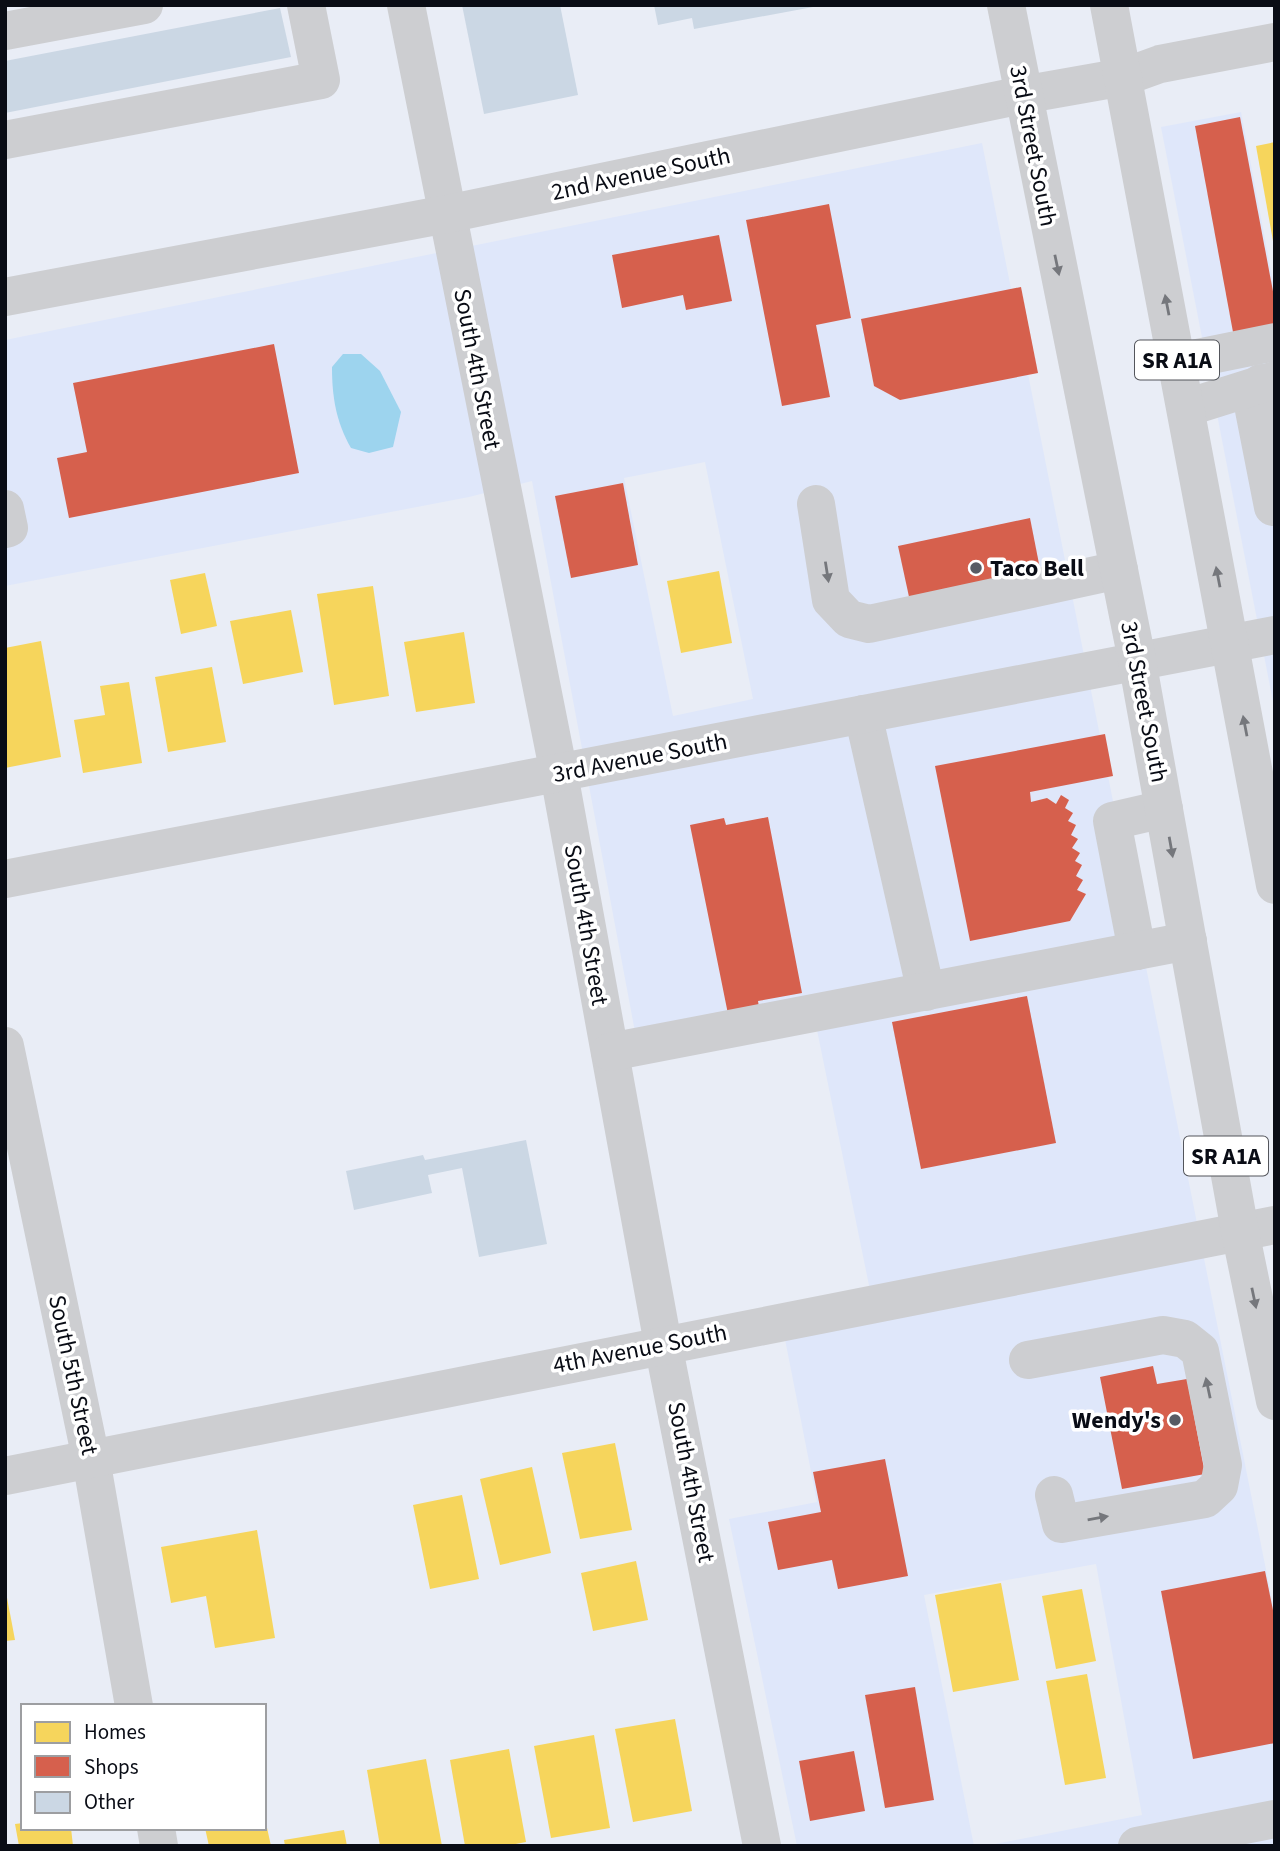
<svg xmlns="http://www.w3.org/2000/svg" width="1280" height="1851" font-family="'Source Sans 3',sans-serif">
<rect width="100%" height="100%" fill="#e9edf6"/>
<!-- built -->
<g fill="#dfe7fa" fill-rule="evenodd">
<path d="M1241,112L1275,292V712L1161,127Z"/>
<path d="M982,143L1275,1615V1846H985L1142,1815L1096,1564L924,1595L974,1846H797L729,1519L817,1502L782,1324L873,1305L817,1030L641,1064L532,481L469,497L5,586V340ZM705,462L753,699L673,716L624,478Z"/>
</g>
<!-- water -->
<path fill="#9dd4ee" d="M343,354H361L380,371L401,412L393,447L369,453L351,448C336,422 332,397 332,367Z"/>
<!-- homes -->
<g fill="#f6d55c">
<path d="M1275,142V241H1273L1256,146Z"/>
<path d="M719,571L732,643L681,653L667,581Z"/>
<path d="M205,573L217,626L181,634L170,580Z"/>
<path d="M373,586L389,696L334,705L317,594Z"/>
<path d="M291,610L303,672L243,684L230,621Z"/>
<path d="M464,632L475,703L416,712L404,642Z"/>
<path d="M41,641L61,757L5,768V648Z"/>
<path d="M212,667L226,742L168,752L155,677Z"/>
<path d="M129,682L142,763L83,773L74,720L105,715L100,686Z"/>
<path d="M615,1443L632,1530L580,1539L562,1453Z"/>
<path d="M532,1467L551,1553L500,1565L480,1479Z"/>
<path d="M462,1495L479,1579L430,1589L413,1505Z"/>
<path d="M257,1530L275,1638L215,1648L206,1596L171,1603L161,1547Z"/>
<path d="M636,1561L648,1620L593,1631L581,1573Z"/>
<path d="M1001,1583L1019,1680L953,1692L935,1595Z"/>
<path d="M5,1587L15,1640L5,1641Z"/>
<path d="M1082,1589L1096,1661L1056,1669L1042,1596Z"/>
<path d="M1087,1674L1106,1778L1065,1785L1046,1681Z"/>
<path d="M675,1719L692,1811L633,1822L615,1729Z"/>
<path d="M594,1735L610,1828L551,1838L534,1746Z"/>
<path d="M509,1749L526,1842L506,1846H465L450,1760Z"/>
<path d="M426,1759L442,1846H380L367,1770Z"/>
<path d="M264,1814L271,1846H209L205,1828H264Z"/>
<path d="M23,1823V1828H71L73,1846H19L15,1824Z"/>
<path d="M344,1830L347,1846H285L284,1840Z"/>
</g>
<!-- shops -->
<g fill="#d6604d">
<path d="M1240,117L1275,302V336L1235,343L1195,126Z"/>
<path d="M829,204L851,318L816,325L830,397L782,406L746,220Z"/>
<path d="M719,235L732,301L686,310L683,295L622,308L612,255Z"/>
<path d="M1021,287L1038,373L900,400L874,386L861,319Z"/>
<path d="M274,344L299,473L69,518L57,458L87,452L73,383Z"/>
<path d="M623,483L638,565L571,578L555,496Z"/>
<path d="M1030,518L1042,579L911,606L898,546Z"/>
<path d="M1105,734L1113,776L1030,792L1031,802L1047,798L1056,804L1061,795L1069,800L1065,808L1073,813L1068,821L1076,825L1071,835L1078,839L1072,848L1080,853L1075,861L1082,865L1076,876L1083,880L1077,890L1086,894L1070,921L970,941L935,766Z"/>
<path d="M768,817L802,993L758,1001L759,1007L728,1014L690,825L724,818L726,825Z"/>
<path d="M1027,996L1056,1143L921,1169L892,1022Z"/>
<path d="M1153,1366L1157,1384L1187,1379L1205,1474L1122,1489L1100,1377Z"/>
<path d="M885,1459L908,1576L838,1589L832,1560L778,1570L768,1522L821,1512L813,1472Z"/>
<path d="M1265,1571L1275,1620V1743L1193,1759L1161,1591Z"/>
<path d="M915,1687L934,1800L885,1808L865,1695Z"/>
<path d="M854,1751L865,1811L810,1821L799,1761Z"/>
</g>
<!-- building -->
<g fill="#cbd7e4">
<path d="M462,5H560L578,95L484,114Z"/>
<path d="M654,5H813V7L694,29L692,18L658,25Z"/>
<path d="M280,8L291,57L5,113V61Z"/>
<path d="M526,1140L547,1244L479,1257L462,1168L428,1175L432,1193L354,1210L346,1171L423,1155L425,1160Z"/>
</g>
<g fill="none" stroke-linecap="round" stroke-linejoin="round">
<!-- minor -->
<g stroke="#cdced1" stroke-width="38">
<path d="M406,5L559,774L663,1344L762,1846"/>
<path d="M5,31L144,5"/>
<path d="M5,140L321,80L306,5"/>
<path d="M5,297L447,214L1022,95L1124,77L1160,64L1275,42"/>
<path d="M1177,362L1275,342"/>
<path d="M1261,383L1254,410L1273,507"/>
<path d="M1186,408L1275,380"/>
<path d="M816,504L831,600L849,619L869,624L1119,570"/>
<path d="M5,509L9,528L5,529"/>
<path d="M863,714L926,992"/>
<path d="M5,879L1275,635"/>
<path d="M1137,951L1112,821L1164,809"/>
<path d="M5,1046L91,1459L134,1706"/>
<path d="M610,1052L1188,941"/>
<path d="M1028,1360L1163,1335L1185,1339L1200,1351L1223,1465L1219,1486L1205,1499L1061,1524L1054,1495"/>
<path d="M5,1476L1275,1225"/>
<path d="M156,1828L159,1846"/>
<path d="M1137,1846L1275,1819"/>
</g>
<!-- major -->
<g stroke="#cdced1" stroke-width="38">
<path d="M1006,5L1137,660L1240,1231L1275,1401"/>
<path d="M1109,5L1275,885"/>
</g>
</g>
<!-- one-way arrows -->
<defs><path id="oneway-solid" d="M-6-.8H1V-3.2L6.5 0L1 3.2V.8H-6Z" transform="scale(1.75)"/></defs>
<g fill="#75777c">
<use href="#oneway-solid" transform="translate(1057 265) rotate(78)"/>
<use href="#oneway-solid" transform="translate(1167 305) rotate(-101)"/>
<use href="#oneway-solid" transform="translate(827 572) rotate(81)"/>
<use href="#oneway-solid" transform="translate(1218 577) rotate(-101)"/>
<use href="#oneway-solid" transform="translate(1245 726) rotate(-101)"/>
<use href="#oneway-solid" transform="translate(1171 847) rotate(80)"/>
<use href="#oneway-solid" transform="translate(1254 1298) rotate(78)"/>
<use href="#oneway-solid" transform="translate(1208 1388) rotate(-102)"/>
<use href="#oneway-solid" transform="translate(1098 1518) rotate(-10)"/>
</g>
<!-- markers -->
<g fill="#575b64" stroke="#fff" stroke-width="2.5">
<circle cx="976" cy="568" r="7"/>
<circle cx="1175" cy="1420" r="7"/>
</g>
<g text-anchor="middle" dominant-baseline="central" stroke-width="7" stroke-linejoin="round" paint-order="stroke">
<!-- shield labels -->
<g fill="#fff" stroke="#53555b" stroke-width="2">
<rect x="1135" y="340.5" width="84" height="39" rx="5"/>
<rect x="1184" y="1136.5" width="84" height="39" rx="5"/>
</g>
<g font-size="23" font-weight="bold" fill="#090c15">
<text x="1177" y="360">SR A1A</text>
<text x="1226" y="1156">SR A1A</text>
</g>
<!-- street labels -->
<g font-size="24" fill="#090c15" stroke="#fff">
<text transform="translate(1033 146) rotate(79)">3rd Street South</text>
<text transform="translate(641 174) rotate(-12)">2nd Avenue South</text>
<text transform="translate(477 369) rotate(79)">South 4th Street</text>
<text transform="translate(1144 702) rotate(79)">3rd Street South</text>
<text transform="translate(640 758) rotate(-11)">3rd Avenue South</text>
<text transform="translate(586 925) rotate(80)">South 4th Street</text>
<text transform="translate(640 1349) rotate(-11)">4th Avenue South</text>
<text transform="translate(73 1375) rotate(78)">South 5th Street</text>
<text transform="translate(691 1482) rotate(79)">South 4th Street</text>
</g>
<!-- poi labels -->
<g font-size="24" font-weight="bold" fill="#090c15" stroke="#fff" text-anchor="start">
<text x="990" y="568">Taco Bell</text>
<text x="1161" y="1420" text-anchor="end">Wendy's</text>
</g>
</g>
<!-- border -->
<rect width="1280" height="1851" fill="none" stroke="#090c15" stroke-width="14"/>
<!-- legend -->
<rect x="21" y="1704" width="245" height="126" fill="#ffffff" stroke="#9d9ea1" stroke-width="2"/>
<rect x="35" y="1722" width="35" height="21" fill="#f6d55c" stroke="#9d9ea1" stroke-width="2"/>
<text x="84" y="1739" font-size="21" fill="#090c15">Homes</text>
<rect x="35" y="1756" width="35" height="21" fill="#d6604d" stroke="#9d9ea1" stroke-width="2"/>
<text x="84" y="1774" font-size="21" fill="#090c15">Shops</text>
<rect x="35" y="1792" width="35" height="21" fill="#cbd7e4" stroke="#9d9ea1" stroke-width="2"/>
<text x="84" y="1809" font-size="21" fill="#090c15">Other</text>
</svg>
